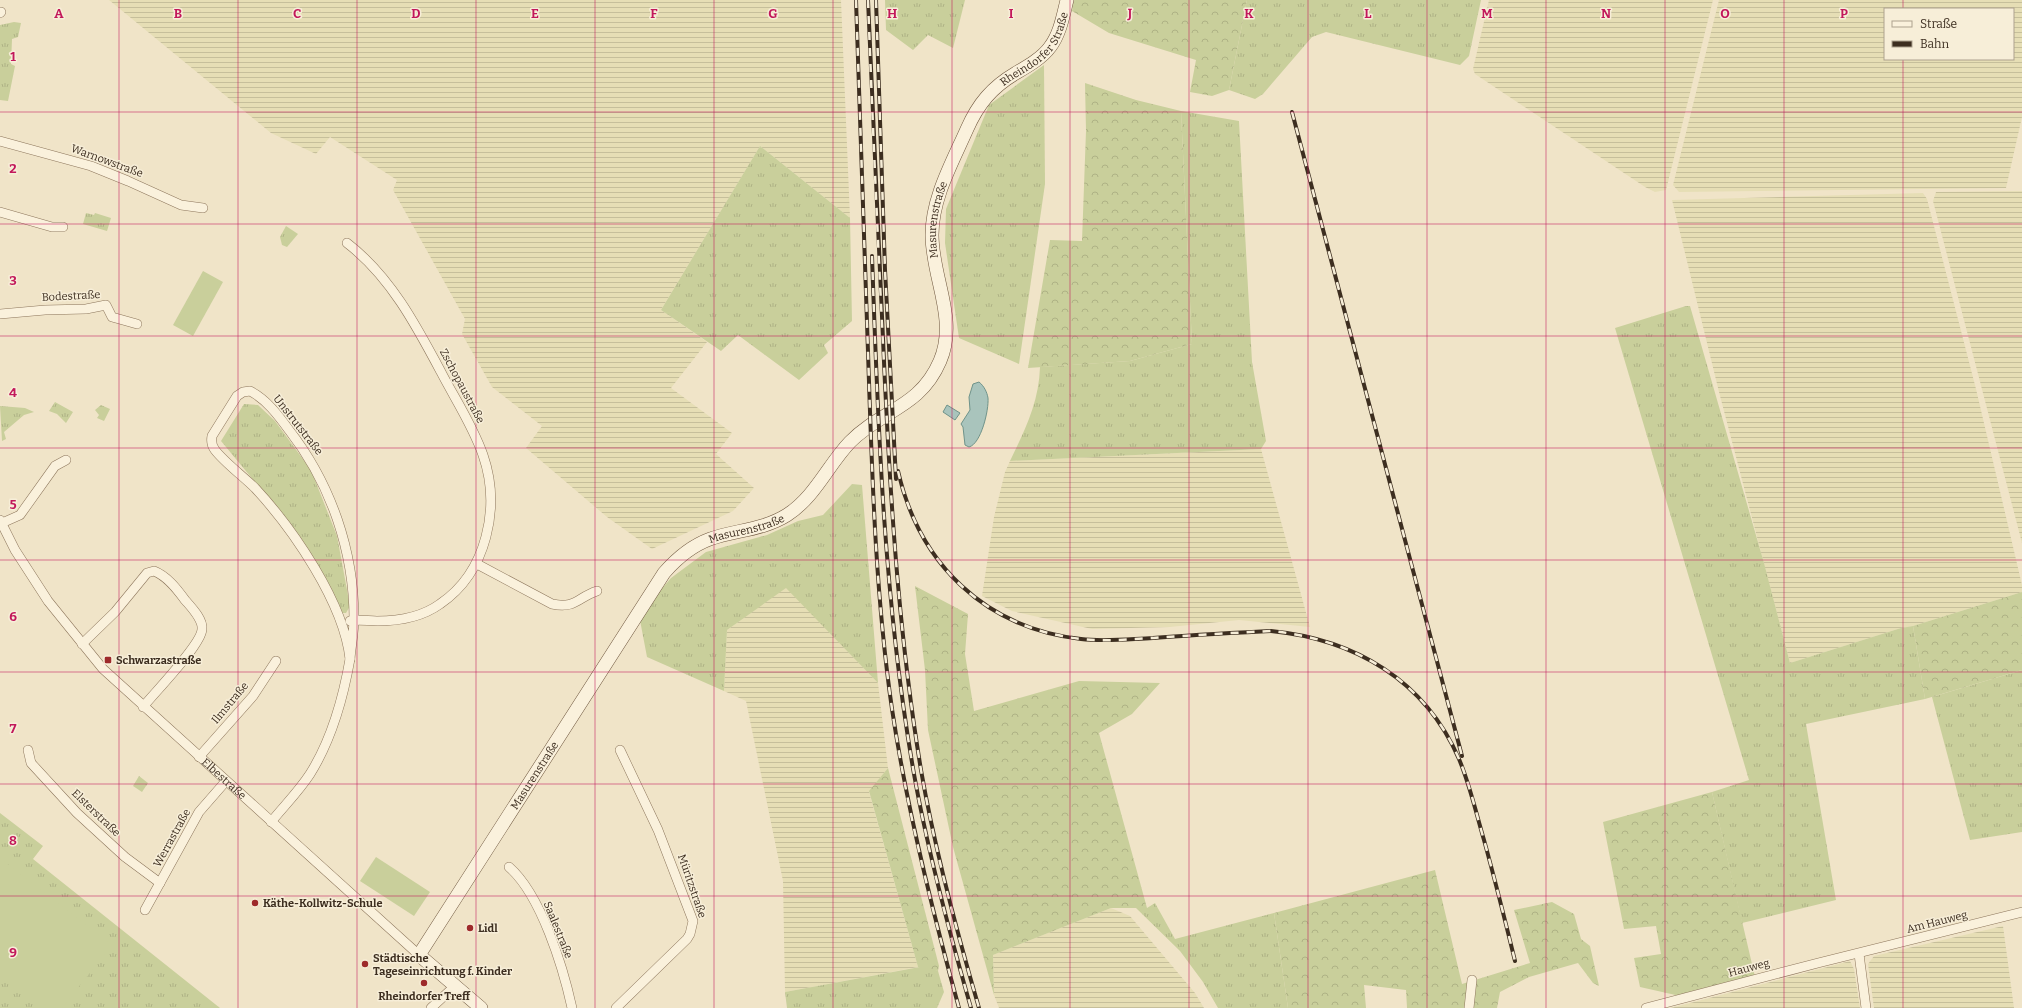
<svg xmlns="http://www.w3.org/2000/svg" width="2022" height="1008" font-family="Bitter,serif">
<defs>
<pattern id="farmland-rules" width="6" height="5" patternUnits="userSpaceOnUse"><rect width="6" height="5" fill="#e6deb5"/><path d="M0 2.5h6" fill="none" stroke="#c6bf9b"/></pattern>
<pattern id="grass-tufts" width="24" height="20" patternUnits="userSpaceOnUse"><rect width="24" height="20" fill="#c9cf9b"/><path d="M3 7l-1-3M5 7V3M7 7l1-3M15 17l-1-3M17 17v-4M19 17l1-3" fill="none" stroke="#aeb285"/></pattern>
<pattern id="forest-crowns" width="20" height="18" patternUnits="userSpaceOnUse"><rect width="20" height="18" fill="#c9cf9b"/><path d="M2 6a3 3 0 1 1 6 0M12 15a3 3 0 1 1 6 0" fill="none" stroke="#aeb285"/></pattern>
</defs>
<rect width="100%" height="100%" fill="#f0e4c8"/>
<!-- farmland -->
<g fill="url(#farmland-rules)" fill-rule="evenodd">
<path d="M109,0H841L850,218L760,146L661,310L707,342L671,388L732,433L716,454L754,488L733,511L652,549L607,517L526,448L542,426L492,387L462,334L465,319L393,190L397,180L330,137L316,154L271,133Z"/>
<path d="M1489,0H1713L1666,190L1655,192L1645,187L1475,74L1473,69Z"/>
<path d="M1719,0H2022V117L2006,188L1679,192L1673,185ZM1885,9H2013V59H1885Z"/>
<path d="M2022,191V543L1933,201L1936,192Z"/>
<path d="M1923,193L1927,199L1976,389L2022,585V592L1913,626L1901,628L1790,663L1719,392L1672,200Z"/>
<path d="M1261,449L1310,627L1239,620L1170,627L1092,629L1012,611L982,596L994,517L1005,472L1010,461Z"/>
<path d="M786,587L878,683L888,768L869,792L918,967L785,992L783,881L746,701L724,691L727,630Z"/>
<path d="M1111,908L1130,916L1195,993L1204,1008H999L994,995L993,955Z"/>
<path d="M2003,926L2014,1008H1874L1868,964L1874,956Z"/>
<path d="M1850,961L1854,969L1860,1008H1671Z"/>
</g>
<!-- grass -->
<g fill="url(#grass-tufts)">
<path d="M885,0H965L953,48L928,35L913,50L886,30Z"/>
<path d="M1247,0H1481L1469,56L1460,65L1326,32L1312,37L1263,94L1255,99L1229,90Z"/>
<path d="M14,22L21,23L18,37L12,39L11,64L15,66L8,101L0,100V25Z"/>
<path d="M1044,65L1045,184L1019,364L959,338L945,243L946,209L989,105Z"/>
<path d="M1181,111L1239,121L1252,362L1266,441L1261,449L1010,461C1025,430 1039,402 1040,367L1130,361L1192,344Z"/>
<path d="M760,146L850,218L852,321L824,345L828,353L799,380L738,335L721,351L661,310Z"/>
<path d="M86,213L94,215L95,213L111,218L107,231L83,224Z"/>
<path d="M286,226L298,234L287,247L282,245L280,237Z"/>
<path d="M1686,306H1690L1764,563L1790,663L1901,628L1913,626L1925,699L1806,724L1836,900L1742,923L1712,792L1749,780L1615,328Z"/>
<path d="M55,402L73,412L66,423L57,414L49,411Z"/>
<path d="M244,404L258,405L275,421L311,470L337,536L350,606L346,613H343L339,610L274,505L221,441Z"/>
<path d="M101,405L110,409L104,421L97,418L99,415L95,410Z"/>
<path d="M0,406L25,408L34,412L24,415L4,432L6,439L2,441Z"/>
<path d="M852,484L862,485L878,683L786,588L727,630L724,691L647,657L639,615L671,578L706,552L767,535L798,521L823,515Z"/>
<path d="M2022,670V832L1970,840L1932,697Z"/>
<path d="M139,776L148,783L142,792L133,786Z"/>
<path d="M0,813L43,846L33,859L220,1008H0Z"/>
<path d="M1155,903L1175,939L1274,913L1288,1008H1218L1203,982L1180,951L1136,908H1147Z"/>
<path d="M925,966L938,971L944,992L937,1008H787L785,992Z"/>
</g>
<!-- forest -->
<g fill="url(#forest-crowns)">
<path d="M1074,0H1247L1229,90L1212,96L1190,92L1196,60L1109,33L1072,11Z"/>
<path d="M1085,83L1136,100L1181,111L1192,344L1130,361L1028,368L1050,240L1082,241L1086,131Z"/>
<path d="M915,586L968,614L965,654L974,711L1079,681L1160,683L1132,714L1099,733L1147,908H1111L993,955L994,995L953,847L928,730L925,670Z"/>
<path d="M2022,592V670L1925,699L1913,626Z"/>
<path d="M888,768L939,966L938,971L918,967L869,791Z"/>
<path d="M1712,792L1755,977L1680,996L1640,987L1634,958L1661,954L1656,926L1624,929L1603,822Z"/>
<path d="M1435,870L1462,984L1530,963L1514,910L1552,902L1574,914L1581,939L1590,946L1599,986L1593,983L1578,963L1529,977L1500,992L1497,1008H1407L1406,990L1364,985L1366,1008H1288L1274,913Z"/>
</g>
<!-- pitch -->
<g fill="#c9cf9b">
<path d="M203,271L223,282L193,336L173,325Z"/>
<path d="M376,857L430,892L414,916L360,881Z"/>
<path d="M0,858L112,945L62,1008H39L0,978Z"/>
</g>
<!-- water -->
<g fill="#a9c4bc" stroke="#6f938a">
<path d="M979,382C984,386 987,392 988,398C989,410 981,444 969,447L965,445L963,427L961,424L970,410L969,397L973,384Z"/>
<path d="M947,405L960,413L955,420L943,412Z"/>
</g>
<g fill="none" stroke-linecap="round" stroke-linejoin="round">
<defs>
<g id="minor">
<path d="M0,13L1,12"/>
<path d="M0,141L91,166L128,181L181,205L203,208"/>
<path d="M0,212L52,227H63"/>
<path d="M347,243C390,276 416,325 441,372C455,399 473,426 483,455C501,507 487,572 440,604C422,617 399,621 377,621C368,621 359,619 350,621"/>
<path d="M0,314L45,310L86,309L106,305L112,317L137,324"/>
<path d="M250,391C266,399 278,415 289,430C331,484 354,551 354,619C354,632 351,646 350,659C344,603 293,529 255,488C244,477 224,462 215,450C212,446 211,441 212,436L237,396L243,392Z"/>
<path id="s1" d="M0,520L15,550L48,601L103,669L419,955"/>
<path d="M2,523L20,515L55,466L66,460"/>
<path d="M477,564L552,604C576,609 578,597 597,591"/>
<path d="M82,644L115,612L147,573L154,571C167,576 177,589 185,600C191,607 203,619 202,629C202,644 155,692 143,707"/>
<path d="M28,750L31,763L77,813L125,857L160,883"/>
<path d="M199,757L253,696L276,661"/>
<path d="M271,822C284,806 299,791 310,774C332,739 343,699 350,659"/>
<path d="M509,867C541,895 563,967 572,1008"/>
<path d="M145,910L199,812L226,781"/>
<path d="M1859,954L1866,1008"/>
<path d="M431,1008L455,986"/>
<path d="M616,1008L687,939L690,934L693,921L658,830L620,750"/>
<path d="M1469,1008L1472,980"/>
<path d="M1646,1008L1818,963L2022,912"/>
</g>
<g id="secondary">
<path id="s2" d="M481,1008L419,955L664,573C677,558 691,546 710,539C736,530 763,530 787,515C815,497 828,465 850,442C881,410 920,408 940,361C958,319 932,278 932,235C932,198 952,163 967,129C978,104 992,87 1016,73C1028,66 1042,58 1050,47C1060,34 1063,16 1067,0"/>
</g>
</defs>
<!-- minor casing -->
<use href="#minor" stroke="#8d765c" stroke-width="10"/>
<!-- secondary casing -->
<use href="#secondary" stroke="#6f573f" stroke-width="14"/>
<!-- minor -->
<use href="#minor" stroke="#faf1dc" stroke-width="9"/>
<!-- secondary -->
<use href="#secondary" stroke="#faf1dc" stroke-width="13"/>
<defs>
<g id="rail">
<path d="M856,0C860,117 864,235 868,352C872,472 875,591 892,709C907,810 932,910 959,1008"/>
<path d="M868,0C873,135 879,269 886,403C892,526 901,649 921,770C935,851 956,929 979,1008"/>
<path d="M876,0L885,270L896,479"/>
<path d="M1292,112L1462,756"/>
<path d="M872,256C878,429 884,603 914,774C928,853 949,931 971,1008"/>
<path d="M898,471C919,564 985,628 1081,639C1105,642 1129,639 1153,638C1192,635 1232,633 1271,631C1354,639 1425,680 1459,759C1470,785 1476,813 1484,840C1495,880 1505,920 1515,961"/>
</g>
</defs>
<!-- rail casing -->
<use href="#rail" stroke="#3d2e20" stroke-width="4"/>
<!-- rail -->
<use href="#rail" stroke="#f7eed8" stroke-width="2.5" stroke-dasharray="8" stroke-linecap="butt"/>
</g>
<!-- grid -->
<path fill="none" stroke="#c2185b" stroke-width="1" stroke-opacity="0.55" d="M119,0V1008M238,0V1008M357,0V1008M476,0V1008M595,0V1008M714,0V1008M833,0V1008M952,0V1008M1070,0V1008M1189,0V1008M1308,0V1008M1427,0V1008M1546,0V1008M1665,0V1008M1784,0V1008M1903,0V9M1903,59V1008M0,112H2022M0,224H2022M0,336H2022M0,448H2022M0,560H2022M0,672H2022M0,784H2022M0,896H2022"/>
<!-- markers -->
<g fill="#9e2a2b" stroke="#f7eed8" stroke-width="1.5">
<rect x="104" y="656" width="8" height="8" rx="2"/>
<circle cx="255" cy="903" r="4"/>
<circle cx="470" cy="928" r="4"/>
<circle cx="365" cy="964" r="4"/>
<circle cx="424" cy="983" r="4"/>
</g>
<g text-anchor="middle" dominant-baseline="central" stroke-width="3" stroke-linejoin="round" paint-order="stroke">
<!-- street labels -->
<g font-size="11" fill="#3d2e20" stroke="#f7eed8">
<text stroke="none"><textPath href="#s2" startOffset="1242">Rheindorfer Straße</textPath></text>
<text transform="translate(107 161) rotate(20)">Warnowstraße</text>
<text stroke="none"><textPath href="#s2" startOffset="1038">Masurenstraße</textPath></text>
<text transform="translate(71 296) rotate(-3)">Bodestraße</text>
<text transform="translate(462 386) rotate(62)">Zschopaustraße</text>
<text transform="translate(298 425) rotate(52)">Unstrutstraße</text>
<text stroke="none"><textPath href="#s2" startOffset="631">Masurenstraße</textPath></text>
<text transform="translate(230 703) rotate(-50)">Ilmstraße</text>
<text stroke="none"><textPath href="#s2" startOffset="295">Masurenstraße</textPath></text>
<text stroke="none"><textPath href="#s1" startOffset="345">Elbestraße</textPath></text>
<text transform="translate(96 813) rotate(44)">Elsterstraße</text>
<text transform="translate(172 838) rotate(-61)">Werrastraße</text>
<text transform="translate(692 886) rotate(71)">Müritzstraße</text>
<text transform="translate(1937 922) rotate(-14)">Am Hauweg</text>
<text transform="translate(558 930) rotate(68)">Saalestraße</text>
<text transform="translate(1749 968) rotate(-15)">Hauweg</text>
</g>
<!-- poi labels -->
<g font-size="11" font-weight="bold" fill="#3d2e20" stroke="#f7eed8" text-anchor="start">
<text x="116" y="660">Schwarzastraße</text>
<text x="263" y="903">Käthe-Kollwitz-Schule</text>
<text x="478" y="928">Lidl</text>
<text x="373" y="958">Städtische<tspan x="373" dy="13">Tageseinrichtung f. Kinder</tspan></text>
<text x="424" y="996" text-anchor="middle">Rheindorfer Treff</text>
</g>
</g>
<g font-size="13" text-anchor="middle" font-weight="bold" fill="#c2185b" stroke="#f7eed8" stroke-width="3" stroke-linejoin="round" paint-order="stroke">
<text x="59" y="18">A</text>
<text x="178" y="18">B</text>
<text x="297" y="18">C</text>
<text x="416" y="18">D</text>
<text x="535" y="18">E</text>
<text x="654" y="18">F</text>
<text x="773" y="18">G</text>
<text x="892" y="18">H</text>
<text x="1011" y="18">I</text>
<text x="1130" y="18">J</text>
<text x="1249" y="18">K</text>
<text x="1368" y="18">L</text>
<text x="1487" y="18">M</text>
<text x="1606" y="18">N</text>
<text x="1725" y="18">O</text>
<text x="1844" y="18">P</text>
<text x="13" y="61">1</text>
<text x="13" y="173">2</text>
<text x="13" y="285">3</text>
<text x="13" y="397">4</text>
<text x="13" y="509">5</text>
<text x="13" y="621">6</text>
<text x="13" y="733">7</text>
<text x="13" y="845">8</text>
<text x="13" y="957">9</text>
</g>
<!-- legend -->
<rect x="1884" y="8" width="130" height="52" fill="#f7eed8" stroke="#ada18e"/>
<rect x="1892" y="21" width="20" height="6" fill="#faf1dc" stroke="#ada18e"/>
<text x="1920" y="28" font-size="12" fill="#3d2e20">Straße</text>
<rect x="1892" y="41" width="20" height="6" fill="#3d2e20" stroke="#ada18e"/>
<text x="1920" y="48" font-size="12" fill="#3d2e20">Bahn</text>
</svg>
